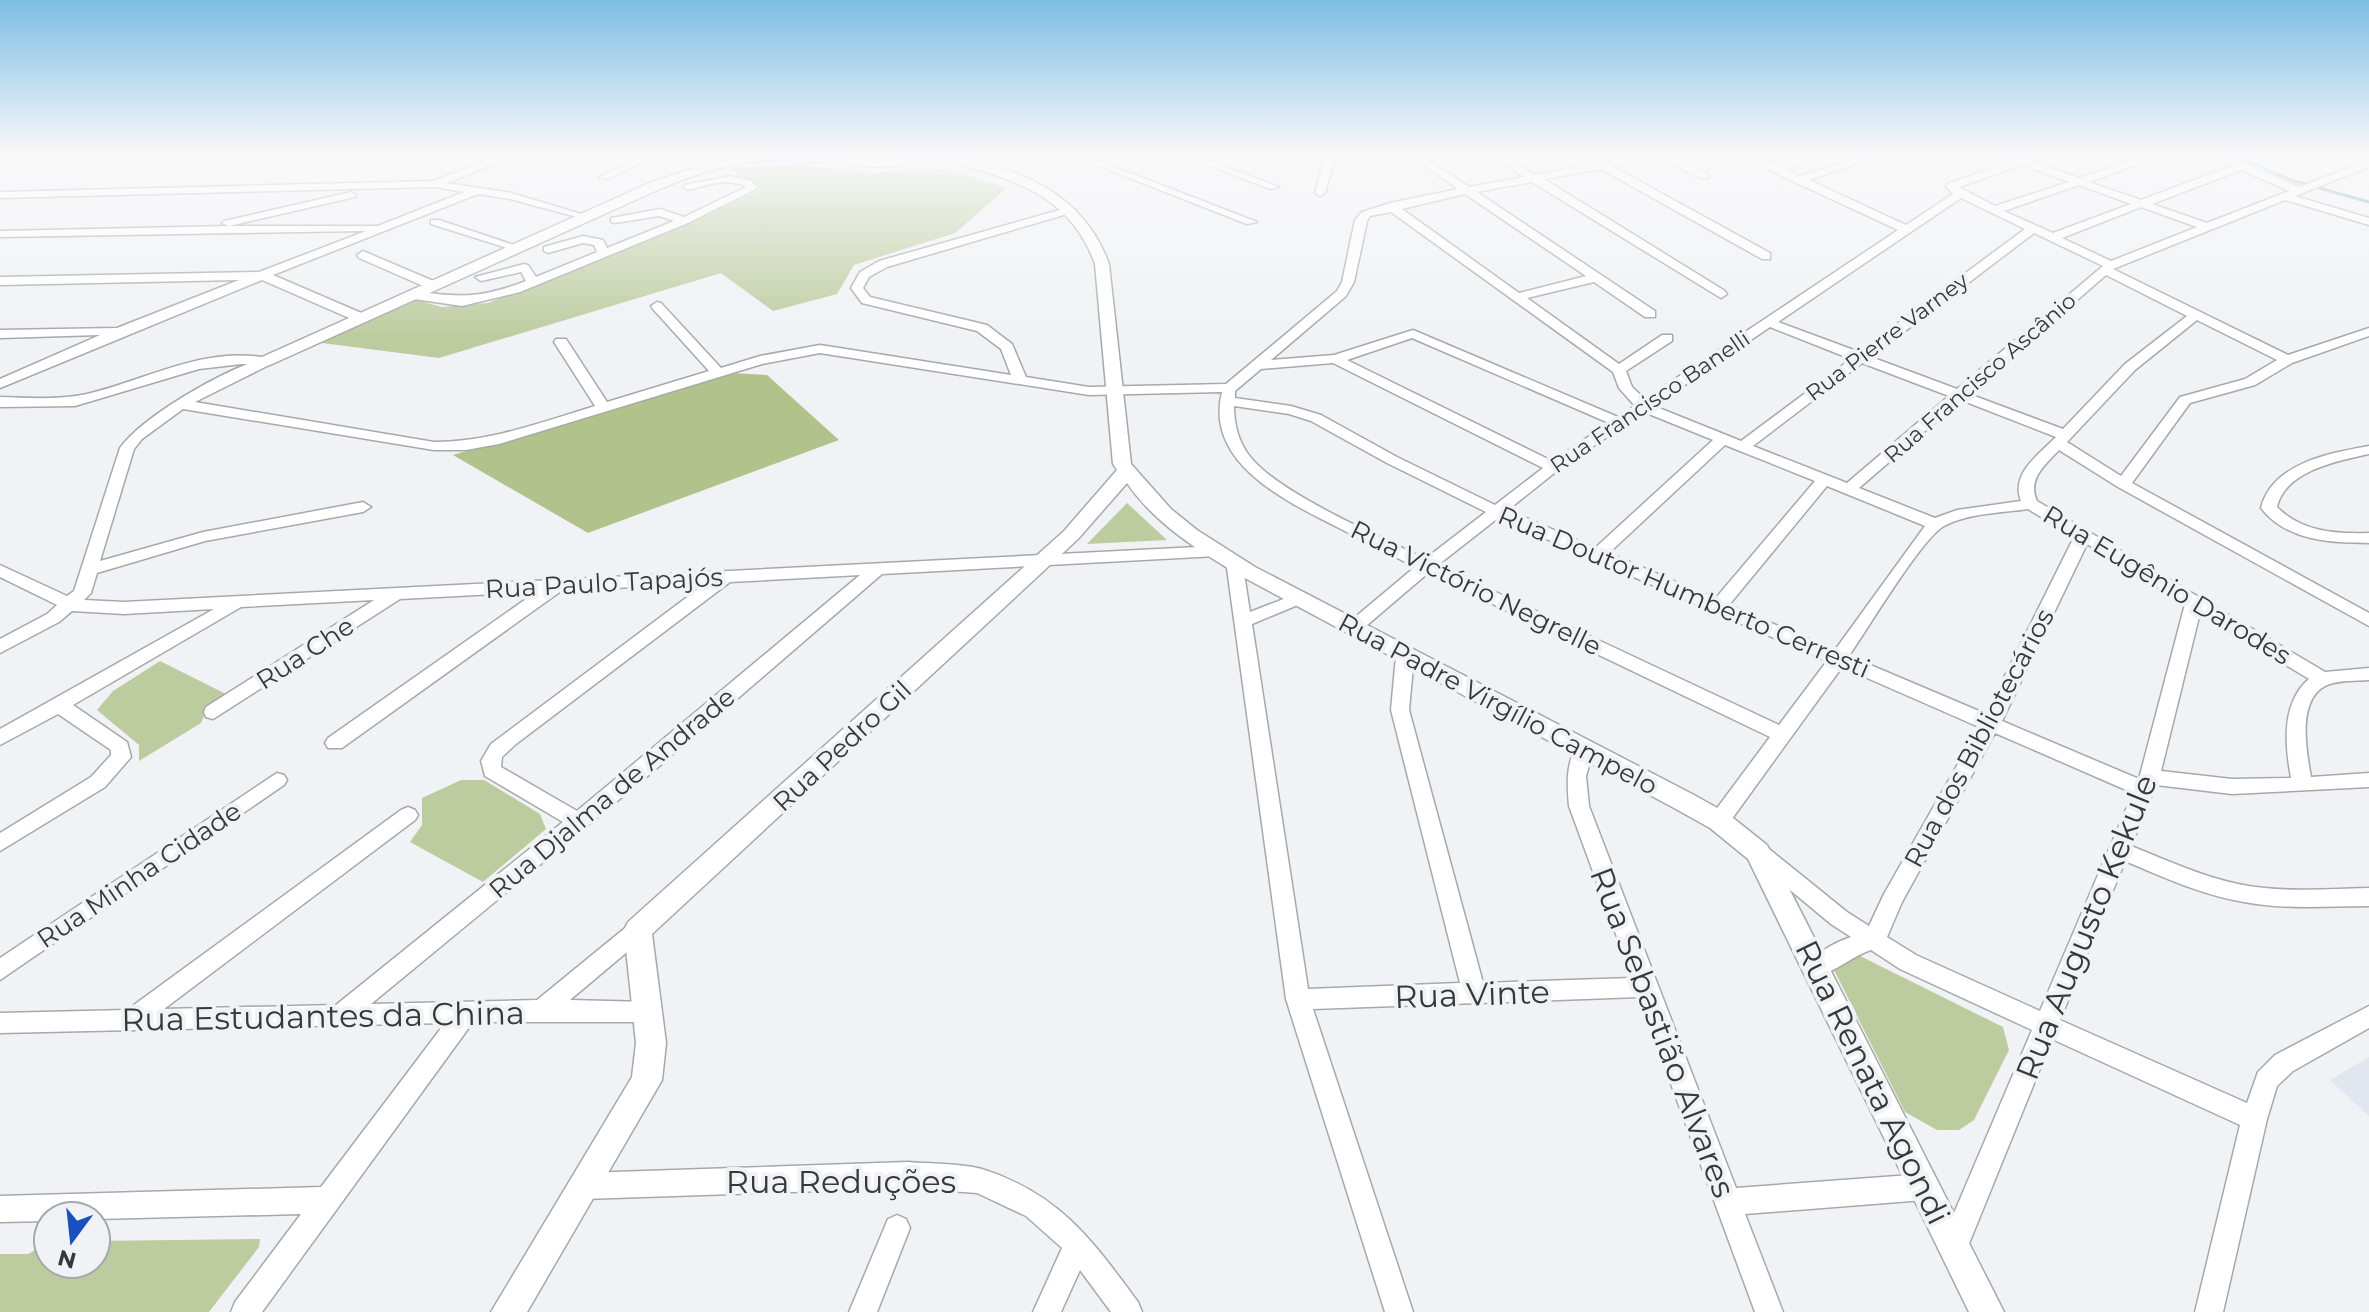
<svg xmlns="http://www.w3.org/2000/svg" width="2369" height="1312" font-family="Montserrat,sans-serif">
<rect width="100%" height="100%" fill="#f1f2f5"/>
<!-- built -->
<path fill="#e2e6ef" d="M2369,1057V1116L2330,1080Z"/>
<!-- green -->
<g fill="#bdcc9f">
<path d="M797,164L871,173L945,169L1007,188L955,233L854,265L837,294L773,311L721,273L439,358L322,343L413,299L442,307L488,303L653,238L762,189L728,168Z"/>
<path d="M1127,503L1167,540L1087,544Z"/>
<path d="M160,661L230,696L209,704L201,723L139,761V745L97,710L113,691Z"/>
<path d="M461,780H484L540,814L546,829L483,882L410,842L422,825V798Z"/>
<path d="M1838,945L2003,1027L2009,1050L1974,1120L1959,1130H1937L1905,1112L1833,968Z"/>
<path d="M260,1239L259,1247L209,1312H0V1254H28L48,1243V1264H96V1241Z"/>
</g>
<!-- forest -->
<path fill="#b1c38b" d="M730,373L767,375L839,440L588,533L453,455Z"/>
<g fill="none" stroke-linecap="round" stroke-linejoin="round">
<!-- stream -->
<path stroke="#6b9eac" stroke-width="3" d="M2232,154L2291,180L2369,202"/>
<defs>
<g id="minor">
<path d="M224,154L219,157L0,161V155Z"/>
<path d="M504,154H517L447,183L511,193L588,216V220L510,199L478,194L273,275L366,315V321H356L262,280L0,388V379L100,335L0,338V330L117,328L239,280L0,285V277L259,272L366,231L0,237V231L228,226L222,223L224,221L351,192L356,195L355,197L229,226H378L464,192L435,187L0,198V192L433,181Z"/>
<path d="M648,154H660L608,179L599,177Z"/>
<path d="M911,154H939L942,156L937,159Z"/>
<path d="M1068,154H1081L1257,222L1247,224Z"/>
<path d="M1179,154H1192L1279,187L1270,189Z"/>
<path d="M1326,154H1336L1325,193L1320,196L1315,193Z"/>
<path d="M1408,154H1419L1469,187L1524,177L1490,154H1501L1536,175L1592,164L1577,154H1589L1604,162L1648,154H1667L1708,174V178H1700L1659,158L1612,166L1770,253V259H1762L1601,169L1544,179L1725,291L1727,294L1721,298L1532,182L1477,192L1655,311V317H1645L1594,282L1527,298L1619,364L1662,335H1672V341L1626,371L1632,387L1645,399L1898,230L1771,171L1740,154H1752L1777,165L1814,154H1828L1785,169L1800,176L1871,154H1885L1809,180L1906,225L1953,194L1946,186L1947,184L2012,161L1996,154H2009L2022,158L2049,154L2032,162L2079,178L2152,154H2166L2089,182L2141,200L2232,166L2209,154H2222L2299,187L2369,160V167L2295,196L2369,218V225L2285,200L2113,269L2288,355L2369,328V336L2292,363L2255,385L2190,403L2132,483L2369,613V626L2118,487L2059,450C2045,465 2027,479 2037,501L2325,672L2369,668V680C2357,681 2342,680 2330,684C2296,695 2306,750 2311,777L2369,773V787L2232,794L2156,785L2131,846C2166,860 2201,876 2238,884C2280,893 2326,889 2369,888V906C2327,906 2285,910 2244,902C2202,895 2163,877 2125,861L2060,1020L2247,1103L2258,1072L2275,1055L2369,1006V1028L2293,1071L2277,1086L2267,1119L2223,1312H2195L2240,1125L2052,1039L1964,1256L1954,1260L1944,1256L1940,1246L2032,1030L1900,969L1871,950C1851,956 1826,980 1810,975L1807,968C1814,953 1836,942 1851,937L1831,924L1755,861L1751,855L1755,849L1762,847L1769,849L1847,912L1869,926L1884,894L1979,727L1842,667L1726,827L1719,829L1712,827L1709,821L1712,815L1770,737L1428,573L1359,632H1347L1344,628L1347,624L1415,567C1389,554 1363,540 1337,527C1286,501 1204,463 1222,392L1089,395L820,353L762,364L499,444L466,450H434L183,409L142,439L134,449L100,561L203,532L363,502L371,507L363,512L205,541L97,573L91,593L84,600L124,602L1217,546L1225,551L1217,556L882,574L650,774L371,1004L537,1000L630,924L638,921L646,924L649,930L646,936L570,1000L647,1002L655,1005L659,1012L655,1019L647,1022H473L262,1312H231L235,1302L301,1214L96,1219V1216H48V1221L0,1222V1196L321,1187L445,1023L0,1033V1013L127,1010L401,810L408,807L415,810L418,815L415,820L164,1009L336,1005L563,822L485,776L481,761L491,744L706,583L561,591L342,748H328L325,743L328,738L536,592L400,599L213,719L206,717L204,712L206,707L374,600L241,607L73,705L127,742L131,757L105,787L0,851V833L91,777L111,755V750L58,714L0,745V729L214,609L124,614L72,611L59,622L0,653V639L47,614L57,605L0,577V565L67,596L74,591L120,448C144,415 224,370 264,358L271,362L269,365L195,402L434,442C490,442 542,422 595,406L554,342L556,339H566L607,402L709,371L653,309L651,306L657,302L661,303L721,368L760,356L820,345L1011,375L1001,349L977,331L862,303L851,288L860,272L879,261L1070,207L1076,210L1074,212L887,267L869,277L863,288L870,297L987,325L1012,344L1026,377L1089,387L1226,384L1337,291L1342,282L1355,220L1362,212L1390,203L1458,189ZM2022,165L2069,182L1995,206L1959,187ZM2241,170L2289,191L2207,223L2152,204ZM2079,185L2131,204L2053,233L2004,211ZM1465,194L1586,276L1519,293L1402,209ZM1961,198L2025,229L1859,352L1778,322ZM2141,207L2197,227L2111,261L2062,238ZM1391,212L1613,372L1619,388L1635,406L1618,417L1413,330L1334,355L1271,360L1346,296L1354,282L1367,221L1370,216ZM2034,233L2103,266L1957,389L1871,357ZM2106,275L2187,316L2125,364L2063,429L1969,394ZM2197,320L2277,360L2245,379L2180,397L2121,476L2067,442L2135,370ZM1770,327L1851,359L1741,441L1654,406ZM1412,338L1609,423L1552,461L1347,360ZM1333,363L1543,468L1495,505L1397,457L1321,415L1291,406L1235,398V391L1261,369ZM1862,363L1949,396L1847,483L1753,446ZM1961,400L2056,437C2039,454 2010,474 2021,501L1957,510L1935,518L1859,488ZM1234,406L1289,414L1311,421L1387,463L1486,512L1425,559C1380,536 1276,493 1248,454C1238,440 1234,423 1234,406ZM1644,412L1713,440L1595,548L1508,510L1558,470ZM1725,445L1815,481L1715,599L1609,553ZM1827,486L1925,526L1835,650L1729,605ZM2028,509L2074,537L1986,714L1849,656C1867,630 1922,538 1944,526C1968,513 2001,513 2028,509ZM1498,518L1827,661L1779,725L1438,565ZM2087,544L2185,604L2139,779L2002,721ZM860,575L577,811L501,767L502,757L516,744L730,582ZM2200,613L2309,679C2281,703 2285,745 2291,778L2232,779L2161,771ZM1995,733L2133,793L2040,1011L1916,955L1887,937L1902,902Z"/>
<path d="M2262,154H2276L2252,163L2247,160Z"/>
<path d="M731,176L751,181L758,188L688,223L520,292L462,306L414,299L408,295L414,291C460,298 482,298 526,281L521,272L481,281L475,277L524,264L528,265L536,277L597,252L594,245L583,243L548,253L544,251V247L583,236L603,240L607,248L674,221L659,216L615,223L611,222V218L660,209L684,217L746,187C728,177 707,185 688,190L683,187L684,185Z"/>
<path d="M431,220H439L523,248L513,250L431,224Z"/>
<path d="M363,251L438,283L440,286L430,289L359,258L357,255Z"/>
<path d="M2369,446V454C2337,461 2285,471 2277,507C2302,532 2335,534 2369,533V543C2330,543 2287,541 2261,508C2272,463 2330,453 2369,446Z"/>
<path d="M1234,556L1242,561L1250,612L1299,593L1308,598L1305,602L1252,624L1308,989L1460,983L1391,710L1396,656L1405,650L1411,652L1414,656L1409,710L1483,983L1632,978L1569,806C1567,783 1566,765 1577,744H1591L1594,749L1586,776L1589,806L1736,1188L1924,1174L1933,1178L1937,1187L1933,1196L1924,1200L1745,1214L1783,1312H1755L1639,997L1313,1009L1413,1312H1385L1286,999L1226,561Z"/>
<path d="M277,773L284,775L287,780L284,785L0,980V958Z"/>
<path d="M908,1162C931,1164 959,1163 982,1169C1060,1194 1092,1240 1138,1302L1142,1312H1111L1080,1270L1061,1312H1033L1062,1248L1026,1216L977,1193L908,1188L584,1199L575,1195L571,1186L575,1177L584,1173Z"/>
<path d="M897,1215L906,1219L910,1228L877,1312H849L888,1219Z"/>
</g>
<path id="tertiary" d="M761,154C802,154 842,160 882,160C903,160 929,149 949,154C1017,169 1082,190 1109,264L1131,464L1171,509L1197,530L1255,567L1694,795L1728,814L1767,845L2004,1312H1969L1748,859L1710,828L1676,809L1241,576C1199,551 1155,524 1127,483L1078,539L652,934L666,1043L662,1080L527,1312H491L632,1077L636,1043L624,930L628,922L1064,531L1117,470L1113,464L1095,264C1074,205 1029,184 972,168C961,165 947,159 936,160C916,161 897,168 876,167C846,166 816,160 785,160C742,159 701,172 662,188L270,365L242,364L199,369L75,406L0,407V397C29,398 59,400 87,394C146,380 199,348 262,357L652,182L714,162Z"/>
</defs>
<!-- minor casing -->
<use href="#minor" stroke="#a6a8aa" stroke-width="3"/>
<!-- tertiary casing -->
<use href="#tertiary" stroke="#a6a8aa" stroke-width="3"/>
<!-- minor -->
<use href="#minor" fill="#fff" fill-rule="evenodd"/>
<!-- tertiary -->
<use href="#tertiary" fill="#fff" fill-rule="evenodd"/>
</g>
<!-- sky -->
<linearGradient id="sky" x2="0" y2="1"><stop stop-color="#7fbde4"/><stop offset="0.46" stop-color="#f9f9fa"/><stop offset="1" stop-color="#f9f9fa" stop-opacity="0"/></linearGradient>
<rect width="2369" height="337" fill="url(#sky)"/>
<g text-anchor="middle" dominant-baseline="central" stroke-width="8" stroke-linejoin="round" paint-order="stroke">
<!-- far-street labels -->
<g font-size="22" fill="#383839" stroke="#f1f2f5">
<text transform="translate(1887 337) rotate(-37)">Rua Pierre Varney</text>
<text transform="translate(1980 378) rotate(-41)">Rua Francisco Ascânio</text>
<text transform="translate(1650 402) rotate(-34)">Rua Francisco Banelli</text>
</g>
<!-- street labels -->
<g font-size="26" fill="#383839" stroke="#f1f2f5">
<text transform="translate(604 583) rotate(-3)">Rua Paulo Tapajós</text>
<text transform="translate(2167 585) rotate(31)">Rua Eugênio Darodes</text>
<text transform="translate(1476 588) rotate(26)">Rua Victório Negrelle</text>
<text transform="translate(1684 592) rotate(23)">Rua Doutor Humberto Cerresti</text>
<text transform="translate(305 653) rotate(-33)">Rua Che</text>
<text transform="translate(1498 704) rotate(28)">Rua Padre Virgílio Campelo</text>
<text transform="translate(1979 738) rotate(-62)">Rua dos Bibliotecários</text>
<text transform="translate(842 746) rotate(-43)">Rua Pedro Gil</text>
<text transform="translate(612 793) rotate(-40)">Rua Djalma de Andrade</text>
<text transform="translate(139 875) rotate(-34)">Rua Minha Cidade</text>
</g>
<!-- near-street labels -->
<g font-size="32" fill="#383839" stroke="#f1f2f5">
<text transform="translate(2086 927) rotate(-68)">Rua Augusto Kekule</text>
<text transform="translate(1472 994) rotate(-2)">Rua Vinte</text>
<text transform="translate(323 1016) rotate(-1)">Rua Estudantes da China</text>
<text transform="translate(1663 1032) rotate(69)">Rua Sebastião Alvares</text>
<text transform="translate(1873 1082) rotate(64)">Rua Renata Agondi</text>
<text x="841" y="1181">Rua Reduções</text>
</g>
</g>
<!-- north arrow -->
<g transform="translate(72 1240) rotate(195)"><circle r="38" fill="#f1f2f5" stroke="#a7a8aa" stroke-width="2"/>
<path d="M0-6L14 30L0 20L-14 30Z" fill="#1851bd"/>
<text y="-12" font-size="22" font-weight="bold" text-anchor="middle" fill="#383839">N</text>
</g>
</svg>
